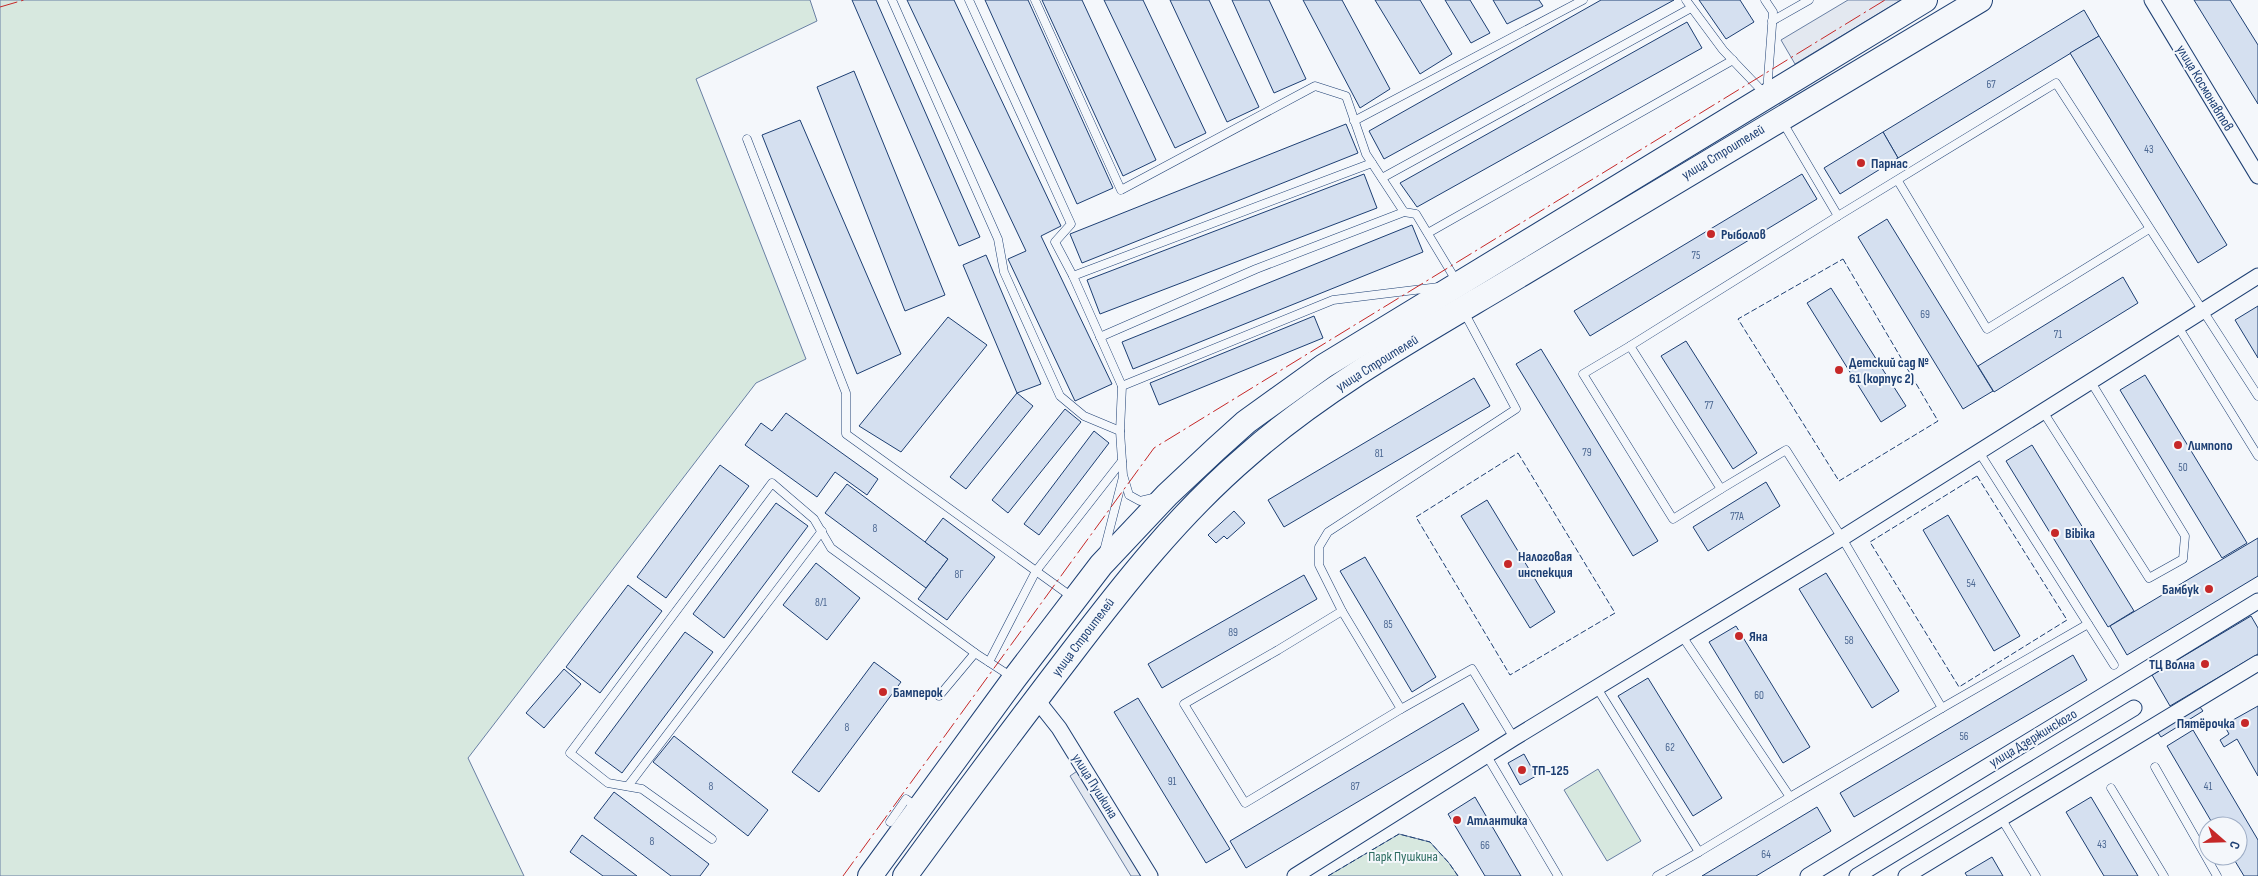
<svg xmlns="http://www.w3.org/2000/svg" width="2258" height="876" font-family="'Sofia Sans Condensed',sans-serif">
<rect width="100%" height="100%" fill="#f4f7fb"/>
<!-- green -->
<g fill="#d7e8df" stroke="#687fa3">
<path d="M0,0H810L817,21L696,79L806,359L756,383L468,758L524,876H0Z"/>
<path d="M1598,769L1641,841L1607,861L1564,790Z"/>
<path d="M1399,834L1430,842L1449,863L1458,876H1328Z"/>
</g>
<!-- parking -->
<g fill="#e3e8f0" stroke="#687fa3">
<path d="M1848,0H1901L1795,64L1781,40Z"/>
<path d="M1083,767L1150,876H1131L1070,776Z"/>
</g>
<!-- building -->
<g fill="#d5e0f0" stroke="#1d3f73">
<path d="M852,0H876L980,237L959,246Z"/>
<path d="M907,0H954L1061,226L1041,236L1112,384L1075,401L1008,259L1026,251Z"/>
<path d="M985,0H1028L1113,188L1077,204Z"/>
<path d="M1042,0H1082L1156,160L1123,176Z"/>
<path d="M1104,0H1143L1206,133L1175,148Z"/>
<path d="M1170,0H1209L1259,107L1227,122Z"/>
<path d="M1232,0H1269L1306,79L1274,93Z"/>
<path d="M1303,0H1342L1390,89L1360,108Z"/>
<path d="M1375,0H1420L1452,54L1420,74Z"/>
<path d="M1445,0H1470L1490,33L1471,43Z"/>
<path d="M1493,0H1539L1543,6L1507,24Z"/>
<path d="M1601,0H1674L1384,159L1369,131Z"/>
<path d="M1699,0H1740L1754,22L1726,39Z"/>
<path d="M2194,0H2230L2258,45V104Z"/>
<path d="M2084,10L2099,36L1898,158L1883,132Z"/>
<path d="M1687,22L1702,48L1417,207L1400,183Z"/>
<path d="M2099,36L2227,245L2198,263L2070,53Z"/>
<path d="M854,71L945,295L905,311L817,87Z"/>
<path d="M800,120L901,354L857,374L762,135Z"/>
<path d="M1346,124L1358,153L1082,263L1070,234Z"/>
<path d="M1883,132L1898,158L1840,194L1824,168Z"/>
<path d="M1364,174L1377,208L1100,314L1087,280Z"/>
<path d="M1802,174L1817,199L1590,336L1574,311Z"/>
<path d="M1887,219L1993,391L1963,409L1858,237Z"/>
<path d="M1412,225L1423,252L1133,369L1122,342Z"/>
<path d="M986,255L1041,384L1017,393L963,265Z"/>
<path d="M2123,277L2138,303L1994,392L1978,366Z"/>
<path d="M1831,288L1906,406L1881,422L1807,303Z"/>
<path d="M2258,306V358L2235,320Z"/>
<path d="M1314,316L1323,338L1159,405L1150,383Z"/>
<path d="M948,317L987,345L901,452L859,426Z"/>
<path d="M1686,341L1757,453L1733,469L1661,356Z"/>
<path d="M1541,349L1658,541L1633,556L1516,364Z"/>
<path d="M2145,375L2247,543L2222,558L2120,390Z"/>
<path d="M1474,378L1490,406L1284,527L1268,500Z"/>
<path d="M1017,393L1033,406L966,489L950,477Z"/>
<path d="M1065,409L1081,422L1008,513L992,500Z"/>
<path d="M786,413L878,479L867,495L835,472L817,497L745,445L761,423L772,431Z"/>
<path d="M1094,431L1109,443L1039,535L1024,524Z"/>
<path d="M2032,445L2134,611L2108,627L2006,461Z"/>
<path d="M720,465L749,486L666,598L637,577Z"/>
<path d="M1766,482L1780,506L1708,551L1693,527Z"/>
<path d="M847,484L948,559L926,588L825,513Z"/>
<path d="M1487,500L1555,612L1530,628L1461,516Z"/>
<path d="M776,503L808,526L724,638L693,614Z"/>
<path d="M1234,511L1245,523L1227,539L1224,536L1216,543L1208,535Z"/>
<path d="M1948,515L2020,636L1994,651L1923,530Z"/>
<path d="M943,518L995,557L947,620L918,599L948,559L925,542Z"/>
<path d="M2258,538V576L2127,655L2110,626Z"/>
<path d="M1365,557L1436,677L1412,692L1340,571Z"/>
<path d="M816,563L860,598L827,640L783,605Z"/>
<path d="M1826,573L1899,691L1872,708L1799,589Z"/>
<path d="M1304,575L1317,599L1162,688L1148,664Z"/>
<path d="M628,585L662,611L600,693L566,667Z"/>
<path d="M2251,616L2258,628V654L2170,706L2152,675Z"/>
<path d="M1736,626L1810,747L1783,763L1709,642Z"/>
<path d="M685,632L713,652L622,773L595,753Z"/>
<path d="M2073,655L2087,680L1854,817L1840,793Z"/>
<path d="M874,662L901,682L819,792L792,772Z"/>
<path d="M564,669L581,684L544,728L526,713Z"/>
<path d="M1648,678L1722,798L1693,816L1618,696Z"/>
<path d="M1138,698L1230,849L1206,863L1114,712Z"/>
<path d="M1463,703L1479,730L1246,868L1230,841Z"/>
<path d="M2197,703L2203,711L2161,737L2155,728Z"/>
<path d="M2258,706V776L2237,739L2224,747L2220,740L2229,734L2224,725Z"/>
<path d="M2193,730L2258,840V876H2244L2232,856H2238V826H2214L2167,746Z"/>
<path d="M674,736L768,810L748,836L653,762Z"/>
<path d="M1524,754L1536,776L1520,785L1508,763Z"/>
<path d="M614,792L709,864L700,876H671L594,818Z"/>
<path d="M1475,797L1521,876H1485L1448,814Z"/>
<path d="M2091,797L2138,876H2104L2066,812Z"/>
<path d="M1817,807L1831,831L1756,876H1702Z"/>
<path d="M582,835L637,876H603L570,852Z"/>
<path d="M1992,857L2003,876H1967L1965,873Z"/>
</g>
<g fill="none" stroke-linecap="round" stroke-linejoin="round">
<defs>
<g id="lane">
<path d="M892,0L998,239L1004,272L1060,396L1084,416L1120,431"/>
<path d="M969,0L1071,224L1055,242L1073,276L1122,386L1120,431L1122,461L1123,475L1129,495L1140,501L1157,497"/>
<path d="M1035,0L1121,190L1315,86L1346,96L1366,154L1404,212L1416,214L1457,282"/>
<path d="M1686,0L1723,50L1765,94"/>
<path d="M1765,0L1773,12L1767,92"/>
<path d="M1772,21L1809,0"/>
<path d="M1354,121L1583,0"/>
<path d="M1782,121L1838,216L2056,83L2258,396"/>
<path d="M747,139L846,393V434L1072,597"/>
<path d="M1382,178L1691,8"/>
<path d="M1898,181L1987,329L2149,229"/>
<path d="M1428,233L1733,60"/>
<path d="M1073,276L1372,163"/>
<path d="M1464,312L1516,409L1328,532L1319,547V565L1342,611L1401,709L1472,669L1514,738"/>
<path d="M2177,325L2258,456"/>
<path d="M1100,337L1256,269L1404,212"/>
<path d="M1630,346L1583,374L1673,519L1721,489"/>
<path d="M1122,386L1333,300L1439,287"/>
<path d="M2042,410L2149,578L2183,559L2185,536L2091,382"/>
<path d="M1979,452L2114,665"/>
<path d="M1104,551L1123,477"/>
<path d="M1342,611L1278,650L1184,704L1245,803L1401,709"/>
<path d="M989,662L1036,571L1122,461"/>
<path d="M1597,688L1699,852L1790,797L1682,636"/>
<path d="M939,696L975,653"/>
<path d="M1942,708L2088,624"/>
<path d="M1487,756L1558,876"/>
<path d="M2155,767L2217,876"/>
<path d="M628,786L822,531"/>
<path d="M2111,788L2164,876"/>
<path d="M1790,797L1942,708L1842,538L1786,450L1721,489L1630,346L1838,216"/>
<path d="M2001,818L2036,876"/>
<path d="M890,822L906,799L917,807"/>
<path d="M712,839L642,789L608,783L570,753L772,483L814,519L831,548L975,653L1012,677"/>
<path d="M1657,876L1699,852"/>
</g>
<g id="street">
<path d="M2152,0L2258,176"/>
<path d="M1036,699L1059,728L1150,876"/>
<path d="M1295,876L1514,738L1842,538L2258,276"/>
<path d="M1808,876L2258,601"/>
<path d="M1857,876L2134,708"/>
<path d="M1906,876L2258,663"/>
</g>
<g id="primary">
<path d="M870,876L1014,679L1101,565L1167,495L1216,449L1246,422L1324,366L1925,0"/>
<path d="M905,876C959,802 1014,728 1070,655C1124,584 1179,514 1248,455C1330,383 1432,328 1525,272C1676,181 1828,91 1980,0"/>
</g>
</defs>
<!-- lane casing -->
<use href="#lane" stroke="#1d3f73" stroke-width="9"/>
<!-- street casing -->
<use href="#street" stroke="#1d3f73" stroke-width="17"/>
<!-- primary casing -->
<use href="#primary" stroke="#1d3f73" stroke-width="26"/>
<!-- lane -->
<use href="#lane" stroke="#f4f7fb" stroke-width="8"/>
<!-- street -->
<use href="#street" stroke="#f4f7fb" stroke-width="15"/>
<!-- primary -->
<use href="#primary" stroke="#f4f7fb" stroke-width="24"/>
<!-- fence -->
<g stroke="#1d3f73" stroke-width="1" stroke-dasharray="6 2.5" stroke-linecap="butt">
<path d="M1843,259L1938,421L1839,481L1738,319Z"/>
<path d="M1518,453L1615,613L1510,675L1416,517Z"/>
<path d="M1977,476L2067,620L1959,687L1870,542Z"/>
<path d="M1328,876L1399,834L1430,842L1449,863L1458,876"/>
</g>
<!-- power -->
<g stroke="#c62828" stroke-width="1" stroke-dasharray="18 4 2.5 4" stroke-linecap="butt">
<path d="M0,7L24,0"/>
<path d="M843,876L1154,448L1885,0"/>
</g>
</g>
<!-- markers -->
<g fill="#c62828" stroke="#f4f7fb" stroke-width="2">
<circle cx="1861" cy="163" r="5"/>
<circle cx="1711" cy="234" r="5"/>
<circle cx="1839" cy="370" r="5"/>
<circle cx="2178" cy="445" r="5"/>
<circle cx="2055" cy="533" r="5"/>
<circle cx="1508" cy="564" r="5"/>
<circle cx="2209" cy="589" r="5"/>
<circle cx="1739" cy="636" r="5"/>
<circle cx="2205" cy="664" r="5"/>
<circle cx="883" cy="692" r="5"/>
<circle cx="2245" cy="723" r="5"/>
<circle cx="1522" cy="770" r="5"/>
<circle cx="1457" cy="820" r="5"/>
</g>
<g text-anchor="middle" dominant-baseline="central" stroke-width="4" stroke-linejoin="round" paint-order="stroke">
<!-- number labels -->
<g font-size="11" fill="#4b6792">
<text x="1991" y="84">67</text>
<text x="2149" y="149">43</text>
<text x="1696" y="255">75</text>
<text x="1925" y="314">69</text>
<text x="2058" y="334">71</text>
<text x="1709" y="405">77</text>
<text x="1587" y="452">79</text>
<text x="1379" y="453">81</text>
<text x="2183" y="467">50</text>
<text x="1737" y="516">77А</text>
<text x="875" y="528">8</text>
<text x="959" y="574">8Г</text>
<text x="1971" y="583">54</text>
<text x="821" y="602">8/1</text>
<text x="1388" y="624">85</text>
<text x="1233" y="632">89</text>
<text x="1849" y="640">58</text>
<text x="1759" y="695">60</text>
<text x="847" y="727">8</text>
<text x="1964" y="736">56</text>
<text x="1670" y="747">62</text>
<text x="1172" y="781">91</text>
<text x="711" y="786">8</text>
<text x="1355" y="786">87</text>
<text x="2208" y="786">41</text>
<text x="652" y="841">8</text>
<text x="2102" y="844">43</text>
<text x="1485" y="845">66</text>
<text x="1766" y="854">64</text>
</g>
<!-- street labels -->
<g font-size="14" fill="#1d3f73" stroke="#f4f7fb">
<text transform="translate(2205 88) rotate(59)">улица Космонавтов</text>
<text transform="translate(1723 152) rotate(-31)">улица Строителей</text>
<text transform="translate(1377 363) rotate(-32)">улица Строителей</text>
<text transform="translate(1083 637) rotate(-53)">улица Строителей</text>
<text transform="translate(2033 738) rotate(-31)">улица Дзержинского</text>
<text transform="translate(1095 786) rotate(58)">улица Пушкина</text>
</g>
<!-- poi labels -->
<g font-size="14" font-weight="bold" fill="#1d3f73" stroke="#f4f7fb" text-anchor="start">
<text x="1871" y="163">Парнас</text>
<text x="1721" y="234">Рыболов</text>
<text x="1849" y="362">Детский сад №<tspan x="1849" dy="16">61 (корпус 2)</tspan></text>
<text x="2188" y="445">Лимпопо</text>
<text x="2065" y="533">Bibika</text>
<text x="1518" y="556">Налоговая<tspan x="1518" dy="16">инспекция</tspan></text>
<text x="2199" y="589" text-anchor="end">Бамбук</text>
<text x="1749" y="636">Яна</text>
<text x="2195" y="664" text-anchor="end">ТЦ Волна</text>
<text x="893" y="692">Бамперок</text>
<text x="2235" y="723" text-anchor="end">Пятёрочка</text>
<text x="1532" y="770">ТП-125</text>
<text x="1467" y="820">Атлантика</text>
</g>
<!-- park labels -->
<g font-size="14" fill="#2c6c60" stroke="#f4f7fb">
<text x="1403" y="856">Парк Пушкина</text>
</g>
</g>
<!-- north arrow -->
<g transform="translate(2223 841) rotate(110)"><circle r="24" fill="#f4f7fb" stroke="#9eadc5"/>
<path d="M0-4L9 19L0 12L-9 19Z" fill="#c62828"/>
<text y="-8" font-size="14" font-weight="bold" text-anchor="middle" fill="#1d3f73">С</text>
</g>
</svg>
